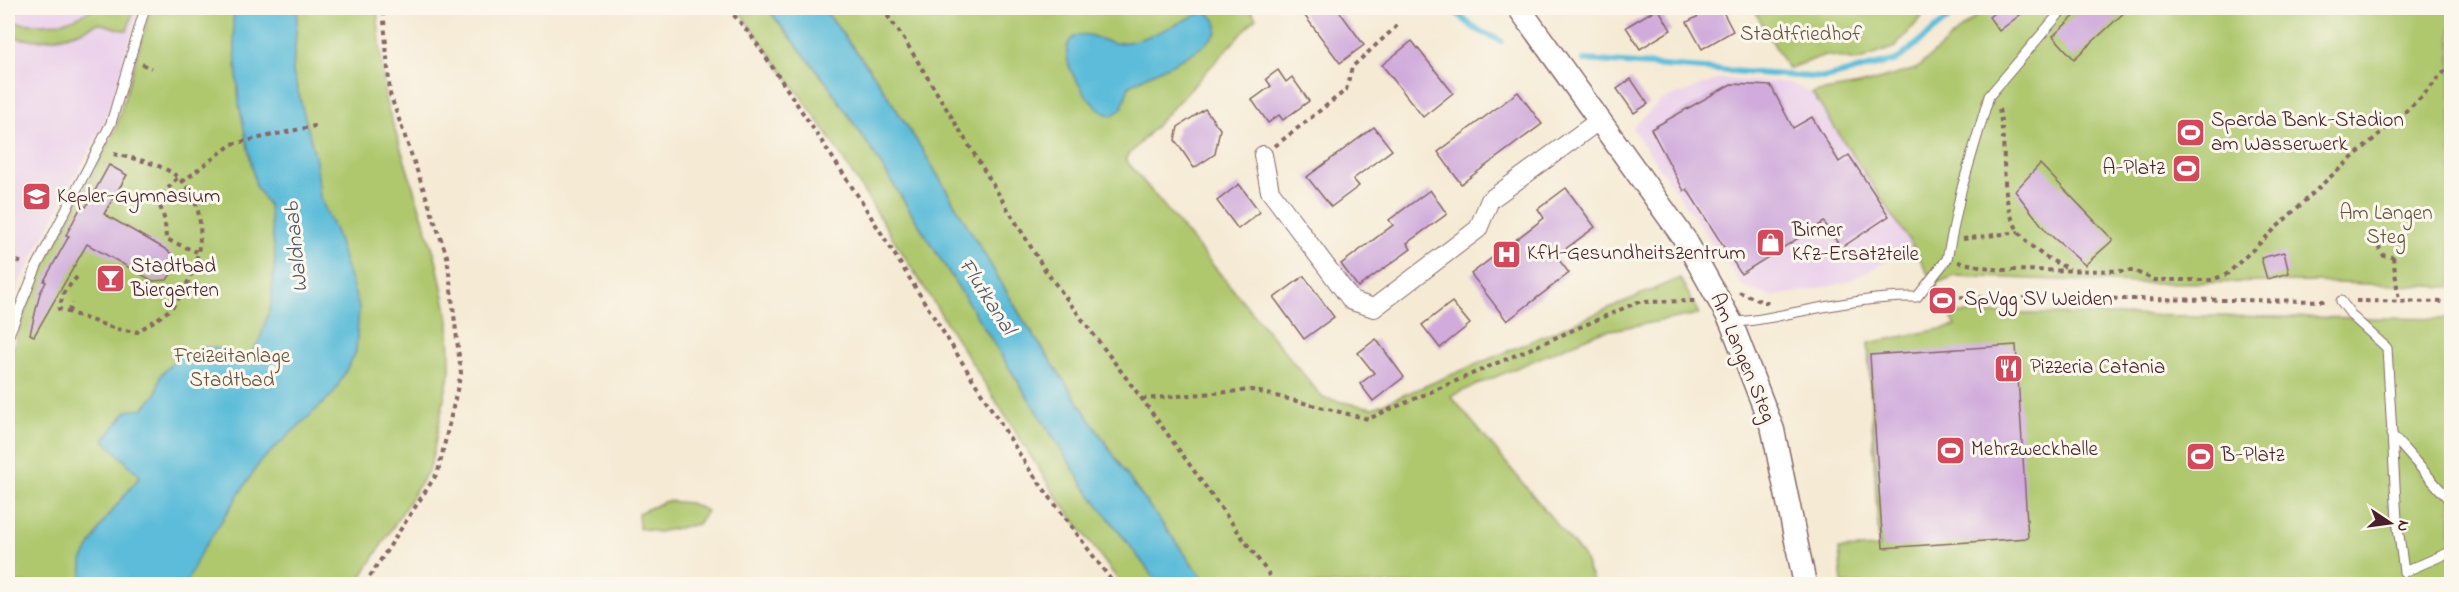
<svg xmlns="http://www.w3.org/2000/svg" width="2459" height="592" font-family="'Indie Flower',sans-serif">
<rect width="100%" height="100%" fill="#fbf7ec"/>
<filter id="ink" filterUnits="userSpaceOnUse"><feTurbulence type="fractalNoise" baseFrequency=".0167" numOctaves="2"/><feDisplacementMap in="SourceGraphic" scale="12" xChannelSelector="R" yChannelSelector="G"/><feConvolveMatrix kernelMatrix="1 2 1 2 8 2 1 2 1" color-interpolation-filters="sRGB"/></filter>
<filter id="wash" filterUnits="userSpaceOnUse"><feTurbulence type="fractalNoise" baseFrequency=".008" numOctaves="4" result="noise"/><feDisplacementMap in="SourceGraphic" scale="24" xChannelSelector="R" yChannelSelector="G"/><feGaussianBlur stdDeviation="1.35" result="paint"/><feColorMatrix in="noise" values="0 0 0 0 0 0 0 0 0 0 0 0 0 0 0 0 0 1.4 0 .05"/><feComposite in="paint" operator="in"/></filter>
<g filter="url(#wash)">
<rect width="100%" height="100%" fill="#f5ead4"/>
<!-- built -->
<g fill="#ebd1eb">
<path d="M8,8H139L108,115L21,279L8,315Z"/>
<path d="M1720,79L1790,83L1812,93L1914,248L1845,283L1773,297L1744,288L1632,128L1660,101Z"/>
</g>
<!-- green -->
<g fill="#afc86e" stroke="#7c744c" stroke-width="1.5">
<path d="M93,8H134L127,31L98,23C70,38 39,44 8,36V21C36,27 69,26 93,8Z"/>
<path d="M151,8H377L385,99L436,259L449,321L450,370L430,468L357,584H8V361L36,282L115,130Z"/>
<path d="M737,8H767L826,82L871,149L1084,486L1159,584H1121L1054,493L822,126Z"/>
<path d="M823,8H1249L1256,18L1125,159L1323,398L1373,408L1680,278L1699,314L1600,332L1451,396L1583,556L1594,584H1207L1135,487L1022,318L925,154L874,75Z"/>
<path d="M1753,8H1930L1895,47L1857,61L1825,55L1788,69Z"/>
<path d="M1985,8H2451V287L2312,282L2136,283L1954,276L1935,284L1952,313L2451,319V584H1842L1839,549L1879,547L1868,343L1956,326L1914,248L1812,93L1860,85L1916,69Z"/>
<path d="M666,501L690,503L707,511L698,524L658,532L639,528L638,513Z"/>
</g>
<!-- water -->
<g fill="#5bbcd9" stroke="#526e82" stroke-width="1.5">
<path d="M235,8H298L293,72L316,160L320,197L336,233L359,307L356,352L334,393L260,462L200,554L186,584H82V561L104,521L140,476L104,440L127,411L143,409L156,394L161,375L178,357L206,347L221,349L240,366L259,342L271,305L275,257L269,206L256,187L239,104L233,21Z"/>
<path d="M767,8H823L874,75L925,154L1022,318L1135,487L1207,584H1159L1084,486L871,149L826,82Z"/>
<path d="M1204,12C1214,15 1218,21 1217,32C1195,59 1157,68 1129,86L1122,108L1112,116C1096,112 1085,95 1077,81C1069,70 1059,44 1076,36C1088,30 1103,43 1116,43C1146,43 1176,22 1204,12Z"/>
</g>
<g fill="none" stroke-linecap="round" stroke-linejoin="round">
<!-- stream -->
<g stroke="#5bbcd9" stroke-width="6">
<path d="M1451,8L1474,28L1501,41"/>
<path d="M1584,60L1824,78L1897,60L1961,8"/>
</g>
</g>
<g id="blocks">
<!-- building -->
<g fill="#d0abdc">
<path d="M1299,8H1337L1364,45L1340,63Z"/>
<path d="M1658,8L1671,30L1640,49L1626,27Z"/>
<path d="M1714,8H1721L1733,31L1702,49L1687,22Z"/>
<path d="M2001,8H2029L1999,31L1989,17Z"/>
<path d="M2083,8H2129L2074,59L2053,36Z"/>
<path d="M1412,41L1453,93L1423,117L1382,65Z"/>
<path d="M1278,70L1286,82L1292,77L1309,101L1283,120L1279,115L1268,123L1252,100L1271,86L1266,79Z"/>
<path d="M1631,79L1648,104L1634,113L1617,89Z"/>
<path d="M1731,84L1771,86L1793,128L1812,117L1839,162L1849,155L1889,216L1841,248L1824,222L1741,274L1687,189L1684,191L1651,129Z"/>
<path d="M1518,92L1542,124L1461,184L1438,152Z"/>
<path d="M1205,109L1220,129L1215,154L1194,168L1175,140L1178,127Z"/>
<path d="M1374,127L1392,150L1353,179L1359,186L1331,207L1307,177Z"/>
<path d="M2040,164L2113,240L2085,265L2047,232L2015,191Z"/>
<path d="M109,165L127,175L104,214L165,249L173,255L175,268L167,280L153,281L87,244L34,336L30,334L40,293L46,282L44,281L69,236L66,235L82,205L86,207Z"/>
<path d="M1239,184L1260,212L1238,229L1217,201Z"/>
<path d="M1566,188L1595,227L1556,256L1569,273L1507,321L1471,274L1544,218L1538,209Z"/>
<path d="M1430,190L1447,214L1407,243L1411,249L1358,287L1341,264L1393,225L1389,220Z"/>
<path d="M2284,252L2289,273L2267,279L2261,258Z"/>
<path d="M1304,276L1334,317L1304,339L1274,298Z"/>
<path d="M1452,302L1470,324L1440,348L1422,325Z"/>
<path d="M1376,339L1404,377L1373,401L1360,384L1374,373L1358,353Z"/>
<path d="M2016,345L2028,538L1883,548L1870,355Z"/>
</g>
</g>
</g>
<g filter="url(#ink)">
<use href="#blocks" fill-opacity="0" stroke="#866666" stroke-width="1.5"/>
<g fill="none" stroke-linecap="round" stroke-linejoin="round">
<defs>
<g id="service">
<path d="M2341,301L2353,317L2387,348L2397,520L2404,572L2448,553L2452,549"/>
<path d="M1731,322C1751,322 1768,318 1787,314C1829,306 1875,296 1917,297L1947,259L1961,191L1989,96L2064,8"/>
<path d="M8,337L37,266L111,123L145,8"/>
<path d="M2391,434L2452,503"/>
</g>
<path id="minor" d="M1263,155L1270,191L1352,301L1374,308L1478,229L1490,200L1601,119"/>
<path id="tertiary" d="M1519,8L1686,241L1731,322L1773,430L1805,584"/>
</defs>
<!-- service casing -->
<use href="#service" stroke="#866666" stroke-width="11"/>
<!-- minor casing -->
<use href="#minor" stroke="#866666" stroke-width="20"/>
<!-- tertiary casing -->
<use href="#tertiary" stroke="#866666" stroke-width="25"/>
<!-- path -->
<g stroke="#866666" stroke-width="4" stroke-dasharray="4.5 4.5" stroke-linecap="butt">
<path d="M728,8L753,38L858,196L1029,469L1114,584"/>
<path d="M882,8L904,39L1045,270L1142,399L1276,584"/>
<path d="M142,64L151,68"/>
<path d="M1999,109C2013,180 1984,234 2070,269"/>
<path d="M1275,146L1346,90L1352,67L1400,23"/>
<path d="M177,178L158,200L165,221L166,239L197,252"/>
<path d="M182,182L232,144L319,125"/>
<path d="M2390,236L2398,241L2400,250L2393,257L2384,256L2379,248L2382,239Z"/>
<path d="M1963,239L2019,232"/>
<path d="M2393,257L2399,301"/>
<path d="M8,259L24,263"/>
<path d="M1958,262L2000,270L2134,271L2155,280H2212L2227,274L2328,179L2423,96L2452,63"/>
<path d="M77,277L64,292L59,309L116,329L137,332C150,323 168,314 177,301C200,267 213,215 182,181C165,163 133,159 110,153"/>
<path d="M1739,292L1763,302H1771"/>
<path d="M1933,297L2328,301"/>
<path d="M2356,301L2452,302"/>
<path d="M69,312L72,303"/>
<path d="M1142,399L1252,390L1368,419L1638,302L1696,301"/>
<path d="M365,584L438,472L461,373L447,256L390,94L383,8"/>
</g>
<!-- service -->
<use href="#service" stroke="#fff" stroke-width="9"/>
<!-- minor -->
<use href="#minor" stroke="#fff" stroke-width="18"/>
<!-- tertiary -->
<use href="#tertiary" stroke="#fff" stroke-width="22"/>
</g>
</g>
<!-- icons -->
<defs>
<symbol id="stadium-square" viewBox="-11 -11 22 22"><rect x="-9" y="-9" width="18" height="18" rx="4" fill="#d1495b" stroke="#fbf7ec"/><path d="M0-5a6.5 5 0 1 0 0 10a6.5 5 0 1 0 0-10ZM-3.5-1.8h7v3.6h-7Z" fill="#fff"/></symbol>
<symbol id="school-square" viewBox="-11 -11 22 22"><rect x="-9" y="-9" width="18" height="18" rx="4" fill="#d1495b" stroke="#fbf7ec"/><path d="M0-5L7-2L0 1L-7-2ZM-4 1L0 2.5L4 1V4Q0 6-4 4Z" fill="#fff"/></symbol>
<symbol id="shop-square" viewBox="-11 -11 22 22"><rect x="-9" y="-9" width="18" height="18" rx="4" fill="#d1495b" stroke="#fbf7ec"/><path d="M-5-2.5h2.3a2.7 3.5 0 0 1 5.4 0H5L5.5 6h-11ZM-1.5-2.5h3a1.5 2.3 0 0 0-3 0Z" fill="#fff"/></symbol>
<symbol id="hospital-square" viewBox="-11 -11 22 22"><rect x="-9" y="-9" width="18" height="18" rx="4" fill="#d1495b" stroke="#fbf7ec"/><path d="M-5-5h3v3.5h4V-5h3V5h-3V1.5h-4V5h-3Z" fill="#fff"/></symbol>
<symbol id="bar-square" viewBox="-11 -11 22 22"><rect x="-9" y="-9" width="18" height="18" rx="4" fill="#d1495b" stroke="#fbf7ec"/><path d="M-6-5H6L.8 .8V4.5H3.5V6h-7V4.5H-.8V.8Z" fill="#fff"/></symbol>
<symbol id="restaurant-square" viewBox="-11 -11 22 22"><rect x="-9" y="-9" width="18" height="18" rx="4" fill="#d1495b" stroke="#fbf7ec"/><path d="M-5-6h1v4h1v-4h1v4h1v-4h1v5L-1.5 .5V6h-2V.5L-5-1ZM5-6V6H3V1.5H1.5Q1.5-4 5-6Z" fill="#fff"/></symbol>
</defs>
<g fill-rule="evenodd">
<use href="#stadium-square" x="2174" y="116" width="33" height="33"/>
<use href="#stadium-square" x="2170" y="152" width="33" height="33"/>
<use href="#school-square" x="20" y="180" width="33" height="33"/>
<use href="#shop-square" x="1754" y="226" width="33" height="33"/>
<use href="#hospital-square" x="1490" y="238" width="33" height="33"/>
<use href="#bar-square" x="94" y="262" width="33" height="33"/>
<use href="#stadium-square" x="1926" y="284" width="33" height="33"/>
<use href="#restaurant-square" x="1992" y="352" width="33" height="33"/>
<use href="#stadium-square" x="1934" y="434" width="33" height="33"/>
<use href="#stadium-square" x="2184" y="440" width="33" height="33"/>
</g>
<g text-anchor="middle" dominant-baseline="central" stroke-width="6" stroke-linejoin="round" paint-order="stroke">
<!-- park labels -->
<g font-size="21" fill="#68523f" stroke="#fbf7ec">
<text x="1801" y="35">Stadtfriedhof</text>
<text x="2386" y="214">Am Langen<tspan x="2386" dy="24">Steg</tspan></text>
<text x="232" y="357">Freizeitanlage<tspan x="232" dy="24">Stadtbad</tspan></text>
</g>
<!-- poi labels -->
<g font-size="21" fill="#4a1f2b" stroke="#fbf7ec" text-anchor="start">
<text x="2211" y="121">Sparda Bank-Stadion<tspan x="2211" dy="24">am Wasserwerk</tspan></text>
<text x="2165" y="169" text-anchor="end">A-Platz</text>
<text x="57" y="197">Kepler-Gymnasium</text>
<text x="1792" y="231">Birner<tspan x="1792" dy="24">Kfz-Ersatzteile</tspan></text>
<text x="1527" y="254">KfH-Gesundheitszentrum</text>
<text x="131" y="267">Stadtbad<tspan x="131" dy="24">Biergarten</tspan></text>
<text x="1964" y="300">SpVgg SV Weiden</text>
<text x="2030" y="368">Pizzeria Catania</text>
<text x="1971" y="450">Mehrzweckhalle</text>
<text x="2221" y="456">B-Platz</text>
</g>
<!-- street labels -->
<g font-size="21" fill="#4a1f2b" stroke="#fbf7ec">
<text transform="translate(1742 358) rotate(67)">Am Langen Steg</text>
</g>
<!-- water labels -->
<g font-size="22" font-style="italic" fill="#505668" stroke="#fbf7ec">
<text transform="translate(297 247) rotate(-96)">Waldnaab</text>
<text transform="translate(986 297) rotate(57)">Flutkanal</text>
</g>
</g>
<!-- margin -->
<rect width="2459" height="592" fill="none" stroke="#fbf7ec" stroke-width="30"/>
<!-- north arrow -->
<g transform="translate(2390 523) rotate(103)" stroke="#fbf7ec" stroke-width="4.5" paint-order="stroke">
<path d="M0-4.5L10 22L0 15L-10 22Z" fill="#4a1f2b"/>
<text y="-9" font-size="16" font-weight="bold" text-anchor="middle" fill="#4a1f2b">N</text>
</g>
</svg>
